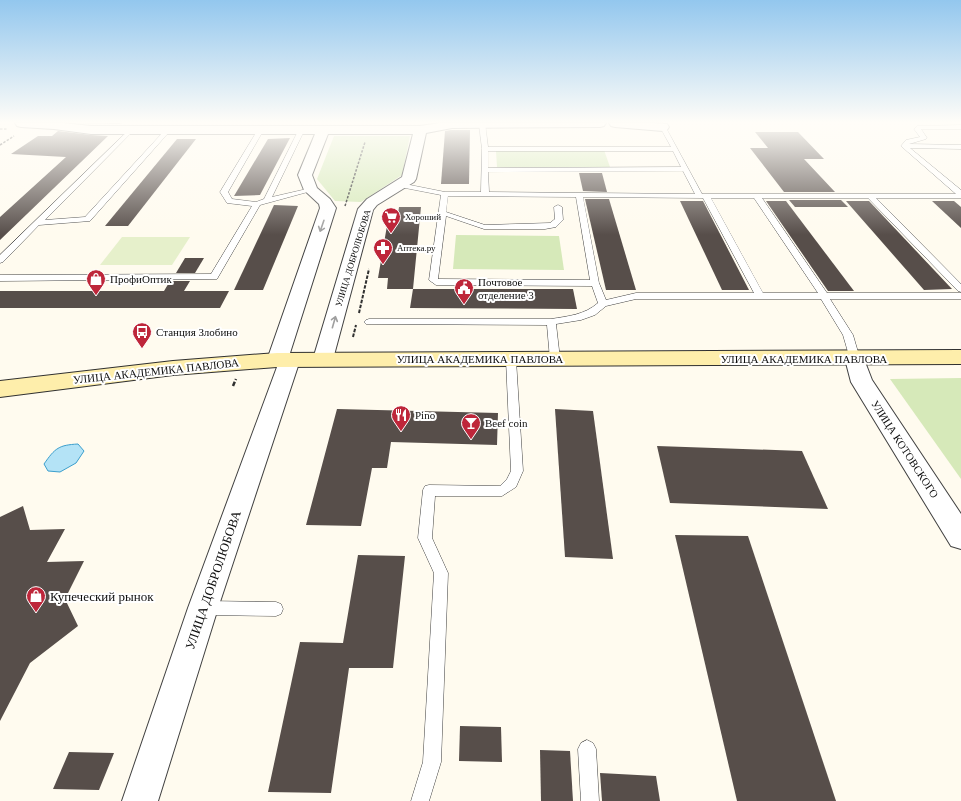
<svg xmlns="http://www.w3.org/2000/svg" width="961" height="801" font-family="'Times New Roman',serif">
<rect width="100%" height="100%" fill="#fffbef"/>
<!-- green -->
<g fill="#d6e9b9">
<path d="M334,136H410L402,175L361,202L335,201L317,179Z"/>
<path d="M604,150L610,167H497L496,151Z"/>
<path d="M456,235L559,236L564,270L453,269Z"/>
<path d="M961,378V479L890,379Z"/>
</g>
<!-- pitch -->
<path fill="#e6f0cb" d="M122,237H190L172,265H100Z"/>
<!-- water -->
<path fill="#b4e3f6" stroke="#3c9fcd" d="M78,444L84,451L76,463L60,472L48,471L44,464C55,448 59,445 78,444Z"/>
<!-- building -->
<g fill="#574e4a">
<path d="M73,123H122L120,124Z"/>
<path d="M451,130H470L469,184H441L445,131Z"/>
<path d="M58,131L91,135L108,136L0,240V217L66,157L11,154L38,136H52Z"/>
<path d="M755,132H798L824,159H804L835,192H784L750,148H768Z"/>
<path d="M290,138L260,195L234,196L268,139Z"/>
<path d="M177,139H196L128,226H105Z"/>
<path d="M579,173H602L607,192L583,191Z"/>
<path d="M585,199H609L636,290H606Z"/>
<path d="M789,200H841L848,207H795Z"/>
<path d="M680,201H703L749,290H722Z"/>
<path d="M766,201H786L854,291H828Z"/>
<path d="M846,201H869L952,289L924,290Z"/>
<path d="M932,201H954L961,207V228Z"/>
<path d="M274,205L298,206L263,290H234Z"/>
<path d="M399,207H421L413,289H387L388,278H378L389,214H398Z"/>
<path d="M185,258H204L195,273H176Z"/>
<path d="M170,281H190L184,291H229L220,308H0V291H164Z"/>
<path d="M413,289H573L577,309L410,308Z"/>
<path d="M337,409L498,413L497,445L391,442L387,468H372L361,526L306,525Z"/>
<path d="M555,409L593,411L613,559L565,557Z"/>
<path d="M657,446L802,451L828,509L670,503Z"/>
<path d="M23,506L30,530L65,529L47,562L84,561L65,599L78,626L30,663L0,721V517Z"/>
<path d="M675,535L748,536L836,801H737Z"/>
<path d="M358,555L405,556L393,668H349L331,793L268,792L300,642L343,643Z"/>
<path d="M460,726L501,727L502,762L459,761Z"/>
<path d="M540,750L570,751L573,801H541Z"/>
<path d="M69,752L114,753L99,790L53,789Z"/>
<path d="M600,773L656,776L660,801H602Z"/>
</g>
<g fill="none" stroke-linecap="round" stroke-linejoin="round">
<defs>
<g id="lane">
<path d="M479,123H485L488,147H671L660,127L665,126L702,194H956L901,146L906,140L920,137L914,129L917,126L961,125V129H921L927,138L926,139L909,144L961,145V149L910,148L961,190V198H876L961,284V292L958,291L868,198H762L827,293H961V299H830L853,335L860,359L859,362H851L850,359L843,335L821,299H636L606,306L595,315L581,320L556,324L560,359L559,362H551L550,359L547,325L366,324L364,322L366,320L369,319H551C569,316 584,315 598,303L592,286L436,285L429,280L441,195L400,187L396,185L400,183L445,192H481L482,149ZM488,151H673L681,167L488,168ZM683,171L695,194L489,192L488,172ZM448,196L576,197L590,280L438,279L446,216L484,229H545L556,227L563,220L562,207L558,205L554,207L555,219L550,223L485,225L446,212ZM583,197L703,198L754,293H636L606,300L599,283ZM711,198H754L818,293H763Z"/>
<path d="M130,129L132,130V132L45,220L85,217L165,130L170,131L90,221L39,225L3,262L0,263V255Z"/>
<path d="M260,129L263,131L228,192L232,199L256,202L264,199L298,131L301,129L304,131L272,197L311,188L315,190L260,205L217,279L0,281V275L211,274L252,206L227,203L220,192L257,131Z"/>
<path d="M511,356L515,357L516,360L523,471L516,487L502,496H435L432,538L448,573L441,762L429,801H411L423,762L434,573L418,538L423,490L425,486L429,485L500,486L507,479L511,471L506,360L507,357Z"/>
<path d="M204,601L276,602L281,604L283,609L281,614L276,616L204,615L199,613L197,608L199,603Z"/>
<path d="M587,740L593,743L596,749L599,801H581L578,749L581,743Z"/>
</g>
<g id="street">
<path d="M15,123H63L91,126H420L440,123H606L604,126L600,127L452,128L426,133L416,179L414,182L377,205L373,210L333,359L330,364L323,366L316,364L313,359L358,209L367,199L402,177L413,134H328L312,175L317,188L330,199L336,208L290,353L297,355L300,360L218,608L158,801H122L188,608L277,367L270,365L267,360L320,208L319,204L304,190L298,175L315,134H91L54,129L21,127L17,126Z"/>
<path d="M609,123H653L667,124L669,127L667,130L663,131L615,127L611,126Z"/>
<path d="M855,352L862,354L872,380L961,514V549L951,546L851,382L845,359L848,354Z"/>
</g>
<path id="secondary" d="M961,350V364L277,367L173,375L0,397V381L173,361L277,353Z"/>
</defs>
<!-- lane casing -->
<use href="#lane" stroke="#414141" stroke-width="1"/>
<!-- street casing -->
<use href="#street" stroke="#414141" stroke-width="2"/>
<!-- secondary casing -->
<use href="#secondary" stroke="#303030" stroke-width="2"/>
<!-- path-far2 -->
<g stroke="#303030" stroke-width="1.5" stroke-dasharray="2.5 1.5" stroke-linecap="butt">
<path d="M0,129H7"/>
<path d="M0,145L14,136"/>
<path d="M345,206L365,142"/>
</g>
<!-- path-far1 -->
<g stroke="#303030" stroke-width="2" stroke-dasharray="3.5 1.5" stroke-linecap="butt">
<path d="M359,313L369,269"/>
<path d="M353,337L356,325"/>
</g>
<!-- path -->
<path stroke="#303030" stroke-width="2.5" stroke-dasharray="4.5 2" stroke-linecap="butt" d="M233,386L236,379"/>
<!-- lane -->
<use href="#lane" fill="#fff" fill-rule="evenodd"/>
<!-- street -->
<use href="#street" fill="#fff" fill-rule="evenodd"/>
<!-- secondary -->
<use href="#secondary" fill="#feeeab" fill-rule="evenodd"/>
</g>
<!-- one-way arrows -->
<defs><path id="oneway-shaft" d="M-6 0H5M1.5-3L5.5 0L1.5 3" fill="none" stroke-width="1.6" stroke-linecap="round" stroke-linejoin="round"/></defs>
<g stroke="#9f9f9f">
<use href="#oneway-shaft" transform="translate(322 226) rotate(109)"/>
<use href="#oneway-shaft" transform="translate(334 322) rotate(-74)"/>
</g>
<!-- sky -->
<linearGradient id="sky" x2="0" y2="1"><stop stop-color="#93c7ee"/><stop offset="0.52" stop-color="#fffdf8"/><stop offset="1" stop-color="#fffdf8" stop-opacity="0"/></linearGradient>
<rect width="961" height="235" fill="url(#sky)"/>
<!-- icons -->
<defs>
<symbol id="supermarket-pin" viewBox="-11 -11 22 30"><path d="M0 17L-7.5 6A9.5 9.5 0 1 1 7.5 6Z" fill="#be263a" stroke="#fff"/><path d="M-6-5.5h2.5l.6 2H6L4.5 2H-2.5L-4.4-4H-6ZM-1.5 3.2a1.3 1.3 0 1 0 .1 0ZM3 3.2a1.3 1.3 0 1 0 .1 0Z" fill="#fff"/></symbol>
<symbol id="pharmacy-pin" viewBox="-11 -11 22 30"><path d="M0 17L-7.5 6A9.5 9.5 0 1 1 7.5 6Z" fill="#be263a" stroke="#fff"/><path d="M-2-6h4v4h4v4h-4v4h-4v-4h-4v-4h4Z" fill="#fff"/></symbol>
<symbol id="shop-pin" viewBox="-11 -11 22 30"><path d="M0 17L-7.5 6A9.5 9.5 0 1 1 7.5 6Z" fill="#be263a" stroke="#fff"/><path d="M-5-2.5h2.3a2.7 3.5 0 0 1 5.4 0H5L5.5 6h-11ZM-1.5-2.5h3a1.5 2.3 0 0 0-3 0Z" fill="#fff"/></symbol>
<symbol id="civic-pin" viewBox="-11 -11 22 30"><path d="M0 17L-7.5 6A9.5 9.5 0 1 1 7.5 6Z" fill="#be263a" stroke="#fff"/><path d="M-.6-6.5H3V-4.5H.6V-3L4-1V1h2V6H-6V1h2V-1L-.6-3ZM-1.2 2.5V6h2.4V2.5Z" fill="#fff"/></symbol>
<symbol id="bus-pin" viewBox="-11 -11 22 30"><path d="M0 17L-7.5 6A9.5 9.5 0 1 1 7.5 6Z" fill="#be263a" stroke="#fff"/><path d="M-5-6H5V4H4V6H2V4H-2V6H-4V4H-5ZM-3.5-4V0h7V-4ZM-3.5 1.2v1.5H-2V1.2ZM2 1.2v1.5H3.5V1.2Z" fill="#fff"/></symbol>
<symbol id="restaurant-pin" viewBox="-11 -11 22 30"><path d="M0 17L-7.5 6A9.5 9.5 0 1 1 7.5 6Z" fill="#be263a" stroke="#fff"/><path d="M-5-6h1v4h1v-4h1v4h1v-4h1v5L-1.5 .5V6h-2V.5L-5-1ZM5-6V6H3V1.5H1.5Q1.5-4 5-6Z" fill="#fff"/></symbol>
<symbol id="bar-pin" viewBox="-11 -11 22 30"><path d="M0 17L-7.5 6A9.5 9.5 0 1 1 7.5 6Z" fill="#be263a" stroke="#fff"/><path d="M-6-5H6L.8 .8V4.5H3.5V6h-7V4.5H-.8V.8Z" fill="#fff"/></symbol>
</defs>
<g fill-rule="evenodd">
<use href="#supermarket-pin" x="380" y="206" width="22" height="30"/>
<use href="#pharmacy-pin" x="372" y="237" width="22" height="30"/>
<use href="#shop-pin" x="85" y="268" width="22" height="30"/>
<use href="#civic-pin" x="453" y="277" width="22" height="30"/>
<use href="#bus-pin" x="131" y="321" width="22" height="30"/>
<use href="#restaurant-pin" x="390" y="404" width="22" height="30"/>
<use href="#bar-pin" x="460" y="412" width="22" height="30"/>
<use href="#shop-pin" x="25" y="585" width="22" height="30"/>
</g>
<g text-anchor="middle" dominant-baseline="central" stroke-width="4" stroke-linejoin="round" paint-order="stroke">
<!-- far-poi labels -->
<g font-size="9" fill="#0e0e0e" stroke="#fff" text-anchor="start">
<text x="405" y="217">Хороший</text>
<text x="397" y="248">Аптека.ру</text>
</g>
<!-- far-street labels -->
<g font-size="9" fill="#0e0e0e" stroke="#fff">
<text transform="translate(353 258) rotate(-73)">УЛИЦА ДОБРОЛЮБОВА</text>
</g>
<!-- poi labels -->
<g font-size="11" fill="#0e0e0e" stroke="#fff" text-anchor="start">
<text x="110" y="279">ПрофиОптик</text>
<text x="478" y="282">Почтовое<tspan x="478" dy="13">отделение 3</tspan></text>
<text x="156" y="332">Станция Злобино</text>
<text x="415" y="415">Pino</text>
<text x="485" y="423">Beef coin</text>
</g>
<!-- street labels -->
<g font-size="11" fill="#0e0e0e" stroke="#fff">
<text x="480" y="359">УЛИЦА АКАДЕМИКА ПАВЛОВА</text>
<text x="804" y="359">УЛИЦА АКАДЕМИКА ПАВЛОВА</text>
<text transform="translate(156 371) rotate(-6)">УЛИЦА АКАДЕМИКА ПАВЛОВА</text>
<text transform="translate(905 449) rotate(57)">УЛИЦА КОТОВСКОГО</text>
</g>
<!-- near-street labels -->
<g font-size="13" fill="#0e0e0e" stroke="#fff">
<text transform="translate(213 580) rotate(-71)">УЛИЦА ДОБРОЛЮБОВА</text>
</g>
<!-- near-poi labels -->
<g font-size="13" fill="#0e0e0e" stroke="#fff" text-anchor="start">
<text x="50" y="596">Купеческий рынок</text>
</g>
</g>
</svg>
